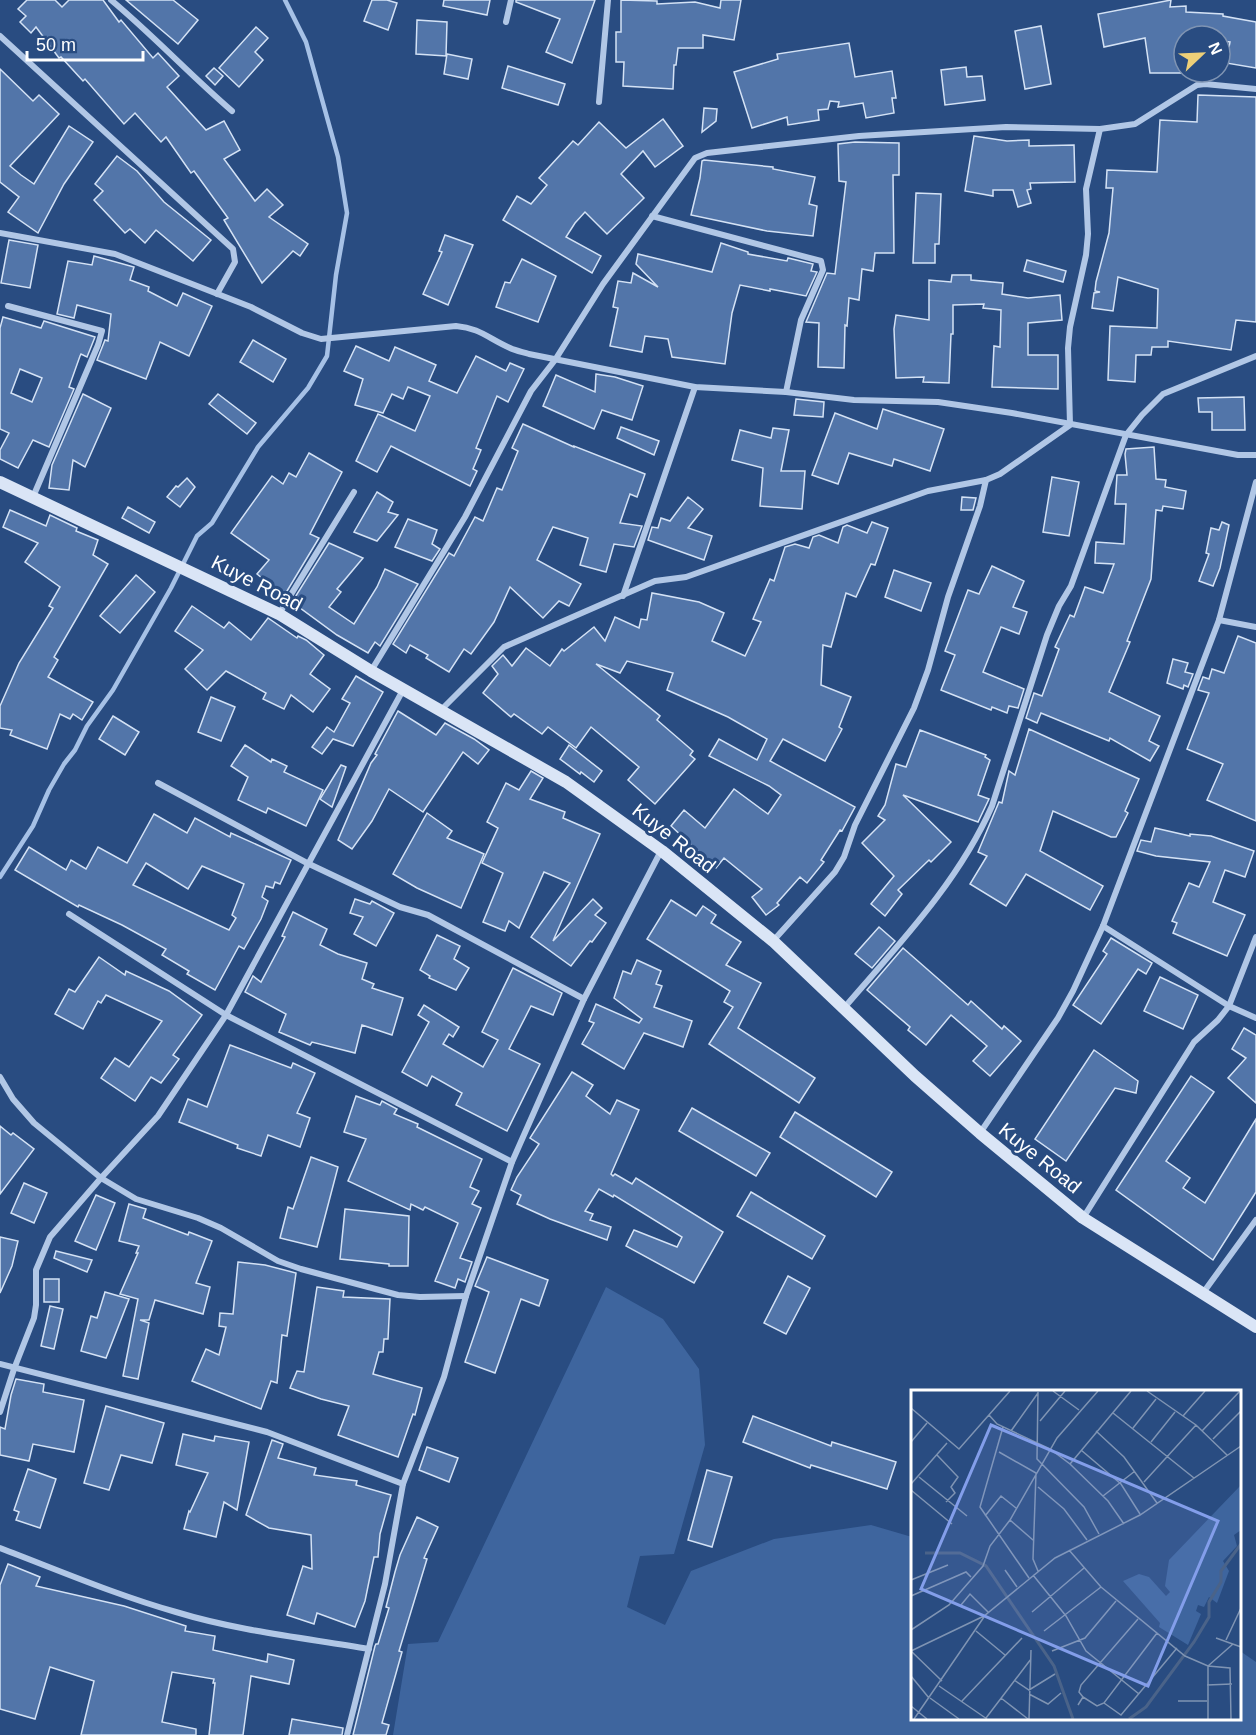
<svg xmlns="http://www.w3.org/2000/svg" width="1256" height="1735" font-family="Helvetica,sans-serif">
<rect width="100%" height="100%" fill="#294c81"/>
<!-- green -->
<path fill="#3e659e" d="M606,1287L663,1319L699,1369L705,1445L674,1554L640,1556L627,1607L665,1625L691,1571L774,1539L871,1525L912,1537V1718H1240V1651L1256,1662V1735H393L408,1644L438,1642Z"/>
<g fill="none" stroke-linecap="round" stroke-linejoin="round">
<!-- stream -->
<path stroke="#a6c1e6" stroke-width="4.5" d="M0,877L33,826L49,790L64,764L75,750L87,726L113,690L171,588L197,536L212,523L258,447L308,388L327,356L336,275L347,213L338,157L306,42L285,0"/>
</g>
<!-- building -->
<g fill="#5275a9" stroke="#d4e2f5" stroke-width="1.5" fill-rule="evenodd">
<path d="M27,0H55L62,7L69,0H103L119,22L121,20L153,58L158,53L179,76L167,87L206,130L224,121L240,150L224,159L255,201L267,189L283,205L269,217L308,244L300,256L293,251L262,283L224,220L228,218L194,171L191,173L166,137L161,142L135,113L124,124L85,79L83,81L61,57L59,58L36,27L31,33L20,22L26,16L18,9Z"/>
<path d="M126,0H173L198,20L178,44Z"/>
<path d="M372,0H387L397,3L388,30L364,21Z"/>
<path d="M444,0H490L487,15L443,6Z"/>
<path d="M516,0H595L572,63L546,52L560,19L516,2Z"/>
<path d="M621,0L657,1V4L695,2L720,8L721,0H741L734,40L703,35V48H678L676,65H674L673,89L623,86L624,62H616V32H621Z"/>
<path d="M1171,0L1170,7L1186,6V12L1223,14V16L1256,22V68L1226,63L1230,42L1220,41V36H1184V73H1150L1145,38L1104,47L1098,14Z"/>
<path d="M417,20L447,22L446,56L416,54Z"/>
<path d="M1041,26L1051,84L1025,89L1015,31Z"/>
<path d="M256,27L268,38L255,52L263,60L239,87L219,68Z"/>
<path d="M849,43L855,77L892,71L896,98H892L894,113L866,118L863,103L838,107L839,102L830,101L828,109L818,110L819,120L788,125L787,117L752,128L734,72L778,59L777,54Z"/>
<path d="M447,54L472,59L468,79L444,74Z"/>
<path d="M508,66L565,84L558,105L502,88Z"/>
<path d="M966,67L967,77L982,76L985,100L945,105L941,70Z"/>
<path d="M214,68L223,76L215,85L206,76Z"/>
<path d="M0,69L33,101L39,95L59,114L10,166L21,175L34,184L69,126L93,142L64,184L38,233L8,212L19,197L0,182Z"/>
<path d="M1198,95L1256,97V322L1236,320L1231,350L1168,341V347H1152L1151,355H1136L1135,382L1108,380L1110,326L1157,328L1158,289L1118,277L1113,311L1092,308L1094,293L1100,292L1095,291L1096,282L1109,233L1113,188H1106L1107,170L1157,172L1160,120L1197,122Z"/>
<path d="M704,108L717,109L716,121L702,132Z"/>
<path d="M663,119L683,146L655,167L643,151L621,174L644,198L607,234L585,212L575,223L566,237L601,256L592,273L503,220L517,196L531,204L547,185L539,178L573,141L578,145L599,122L626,148Z"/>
<path d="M974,136L1007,141L1029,140V146L1074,145L1075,182L1030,183L1031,189L1027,190L1031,203L1018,207L1013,190H993V196L965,191Z"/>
<path d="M855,142L899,143V175H893L894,253H875L873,271L862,269L859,300L849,298L847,326L845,325L844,368L818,367L819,323L806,322L827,273L835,274L846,182L839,181L838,144Z"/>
<path d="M117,156L137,171L164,202L211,240L193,261L156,230L145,243L130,229L125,233L94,200L103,191L95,184Z"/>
<path d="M704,160L773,167V169L815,177L809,204L817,206L813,236L767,231L691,215L700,178L702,161Z"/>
<path d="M916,193L941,194L939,244H935V263H913Z"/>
<path d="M445,235L473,245L448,305L423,294L442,252L439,251Z"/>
<path d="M9,240L38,245L30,288L1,283Z"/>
<path d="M721,243L748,252V254L787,261L788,258L813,264L811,271L817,272L806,296L770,289V291L740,285L732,313L725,364L672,357L668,339L645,336L642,352L610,346L618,308L613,307L618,281L631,283L633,273L658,287L636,264L638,254L712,272Z"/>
<path d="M94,256L134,267L130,280L149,287L148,291L177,306L183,293L212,306L189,356L160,342L146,379L97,360L105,340L108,341L111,314L77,305L74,318L57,314L68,261L92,265Z"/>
<path d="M522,259L556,276L538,322L496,307L505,282L510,283Z"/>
<path d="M1027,260L1066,271L1063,282L1024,271Z"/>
<path d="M952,275H971V280L1003,283L1002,294L1028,298L1060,295L1062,320L1028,323V355H1058V389L992,387L994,346L1000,347L1001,310L983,308L984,304L953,305V334H951L949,383L923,382L924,377L896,378L894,329L896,315L929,320V280L951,282Z"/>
<path d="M3,317L41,328L44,321L95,337L87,357L81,354L80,356L69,387L74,389L49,447L33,440L18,468L0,459V450L9,433L0,429V328ZM20,369L42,378L32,402L11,393Z"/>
<path d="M253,340L286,359L273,382L240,362Z"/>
<path d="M356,346L389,361L395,347L436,365L429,381L457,393L476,356L506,371L510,363L524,369L508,402L497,396L476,448L481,450L473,469L477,471L470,486L391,446L377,472L356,461L378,414L415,431L430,396L408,387L403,399L392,394L383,413L355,405L363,379L344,371Z"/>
<path d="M596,374L615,377L643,386L632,420L602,410L594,429L543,406L556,375L595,392Z"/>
<path d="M83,394L111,408L85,467L73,460L69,490L49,488L52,465Z"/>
<path d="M218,394L256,423L247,434L209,404Z"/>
<path d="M1244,397L1245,430H1212V412H1199L1198,398Z"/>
<path d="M796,399L824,402L823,417L794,415Z"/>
<path d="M883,409L944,429L930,471L894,459L892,466L849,453L838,484L812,475L835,413L877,429Z"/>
<path d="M523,424L574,447V446L645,474L637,497L630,494L620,523L642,526L634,547L614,544L606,572L580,565L588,538L553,527L537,560L581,584L569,606L559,601L543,618L510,587L494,622L471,654L464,649L449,672L426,658L428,655L410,645L406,653L393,644L449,553L454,556L475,517L483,521L497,488L502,490L518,451L512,448Z"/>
<path d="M621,427L659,441L654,455L617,438Z"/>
<path d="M773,428L789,430L781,471H805L802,509L760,506L763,468L732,460L740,430L771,438Z"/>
<path d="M1154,447L1156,479L1166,480L1165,487L1186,491L1183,509L1163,506L1162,511L1156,510L1151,579L1127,641L1130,642L1109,692L1160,716L1149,741L1159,746L1150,761L1110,738L1109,741L1041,713L1037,723L1026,718L1034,693L1042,696L1059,649L1055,647L1070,615L1074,617L1085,587L1103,593L1114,564L1095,563L1096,542L1124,544L1126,504H1115L1117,475H1127L1125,454L1126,449Z"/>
<path d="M309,453L342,472L310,534L319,538L284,596L257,574L269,560L231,533L272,476L283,484L289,473L296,477Z"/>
<path d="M1052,477L1079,482L1069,536L1043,532Z"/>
<path d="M187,478L195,487L180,507L167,497L176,486L178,487Z"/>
<path d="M377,492L393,502L388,512L398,515L377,541L354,532Z"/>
<path d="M688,497L703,509L688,528L712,536L704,560L648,540L652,527L658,528L661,518L670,521Z"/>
<path d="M962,497L976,498L973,510H961Z"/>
<path d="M128,507L155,522L149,533L122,518Z"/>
<path d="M10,510L46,526L50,515L77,528L76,531L98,540L93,555L108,564L54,657L58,660L48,677L93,702L82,720L73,714L70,719L60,714L47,749L10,735L12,730L0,728V706L19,663L53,608L49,606L60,587L25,562L38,543L3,527Z"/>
<path d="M408,519L437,530L432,544L440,549L432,561L395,547Z"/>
<path d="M872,522L888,528L875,565L871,564L856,597L846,593L831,647L823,645L821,685L851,697L839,727L842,729L825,761L783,739L770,761L855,807L842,831L840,830L821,860L824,862L807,883L800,877L777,903L779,905L766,915L752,897L762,889L724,858L716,868L671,826L684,810L705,828L734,789L768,814L781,795L769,786L709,756L719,739L757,760L767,739L728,717L667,690L673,673L627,661L620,673L596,664L660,716L657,720L693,751L690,755L695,759L655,804L628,780L639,767L591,727L576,748L548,727L542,734L514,714L511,717L483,693L498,674L492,666L503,655L512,666L526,648L550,666L562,649L564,651L594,627L605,641L615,617L639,628L641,619L647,620L652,593L699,602L724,613L712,641L745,656L761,622L753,619L770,579L774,581L785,547L795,544L809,548L813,537L819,535L838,543L843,527L847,525L867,533Z"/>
<path d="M1222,522L1229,525L1220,568L1213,586L1199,581L1209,554L1206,553L1211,528L1219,530Z"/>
<path d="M329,543L363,558L337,589L341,592L329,607L354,624L377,587L385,569L418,584L380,646L375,642L368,653L337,635L292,602Z"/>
<path d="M992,566L1024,581L1013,607L1027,612L1019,634L1001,627L983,672L1024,689L1018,708L1009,706L1007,713L992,707L991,710L941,690L955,655L945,651L968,590L979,594Z"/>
<path d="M894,570L931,583L921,611L885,597Z"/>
<path d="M136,575L155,592L120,633L100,616Z"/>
<path d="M192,606L224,628L229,622L251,640L268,618L297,638L298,636L306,640L324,655L310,674L330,689L313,712L291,695L284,709L263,699L266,693L226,671L207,690L185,669L203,650L175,631Z"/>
<path d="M1238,636L1256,643V821L1207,800L1223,764L1187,749L1209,693L1198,690L1203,677L1209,679L1212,669L1224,673Z"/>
<path d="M1173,659L1188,663L1185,672L1193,674L1188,687L1184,685L1183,689L1167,683Z"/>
<path d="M356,676L383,692L353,746L333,739L322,754L312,747L327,727L334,732L350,703L342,699Z"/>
<path d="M211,697L235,707L221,741L198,732Z"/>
<path d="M398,711L436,735L445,723L474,739L489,750L478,764L463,752L423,812L389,789L372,821L352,849L338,840L371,763L377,755L375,754Z"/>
<path d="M113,716L139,732L125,755L99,739Z"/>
<path d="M1029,729L1139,779L1125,811L1128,813L1116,837H1111L1053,811L1040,851L1103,886L1090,910L1026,874L1006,906L970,884L987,856L978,852L999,802L1002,803L1009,771L1015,775Z"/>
<path d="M920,730L986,755L985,757L990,760L978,795L989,799L978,822L903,795L951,842L931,862L929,860L898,890L902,894L885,916L871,904L894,876L862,843L885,820L878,816L885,805L896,764L906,767Z"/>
<path d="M245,745L271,762L272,759L287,766L284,772L323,790L306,826L268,808L266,813L238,800L248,777L231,766Z"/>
<path d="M569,745L602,771L594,782L581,772L580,774L560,759Z"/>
<path d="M341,765L346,767L332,807L320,799Z"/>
<path d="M531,771L543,778L530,799L565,812L563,818L600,834L553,941L593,899L602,908L595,915L606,923L592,942L590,941L571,966L531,937L570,883L544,872L519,928L509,921L505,931L483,922L503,873L482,863L498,828L487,822L506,783L519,790Z"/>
<path d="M427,813L452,831L447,838L484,854L461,908L417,888L393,874Z"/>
<path d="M154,814L187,833L195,818L230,837L231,833L291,860L280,884L275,882L273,888L266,886L262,897L268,901L261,919L244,949L239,946L215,990L187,974L189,971L162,955L166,949L122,925L79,905L78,907L15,870L29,847L66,870L71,860L86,869L98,847L127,863ZM146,863L188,889L202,866L244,884L232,915L236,918L229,930L133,885Z"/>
<path d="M1155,828L1190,836V834L1211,836L1254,851L1245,877L1225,870L1213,902L1245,915L1227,956L1173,933L1177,923L1172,921L1189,883L1199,887L1210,862L1156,856L1137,851L1141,840L1151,842Z"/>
<path d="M355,899L370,904L372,901L394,913L376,946L354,934L363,917L350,913Z"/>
<path d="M671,900L696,916L703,906L716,915L711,923L741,942L726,965L761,983L738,1028L815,1078L799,1103L709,1044L733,1007L724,1002L730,991L647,939Z"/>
<path d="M293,912L327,929L320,945L338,954L367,963L362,979L374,984L372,988L403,998L392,1035L362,1025L355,1053L312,1042L310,1045L279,1032L286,1014L245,992L253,976L261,982L285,937L282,936Z"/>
<path d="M879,927L895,941L872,968L855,954Z"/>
<path d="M437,935L460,946L454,959L469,968L456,990L429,978L430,976L420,970Z"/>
<path d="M1111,938L1152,963L1146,974L1138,969L1101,1024L1073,1005L1107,954L1103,951Z"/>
<path d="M903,948L968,1005L971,1001L1002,1029L1004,1026L1021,1041L990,1076L973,1061L987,1046L951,1015L926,1045L908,1030L910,1027L867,990Z"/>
<path d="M99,957L125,975L126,971L169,991L202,1015L173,1055L179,1059L161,1083L151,1077L135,1101L101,1078L115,1058L129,1067L162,1021L106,995L101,1003L98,1001L83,1029L55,1014L69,989L75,992Z"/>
<path d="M637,960L661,971L656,984L662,986L654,1007L692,1021L683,1047L644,1033L624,1069L582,1044L594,1023L589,1021L596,1004L639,1023L642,1019L614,998L623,971L631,974Z"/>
<path d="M513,968L562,993L553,1015L531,1006L509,1049L540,1064L507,1131L456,1105L462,1093L432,1076L427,1086L402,1072L429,1022L418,1015L424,1005L459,1027L453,1037L449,1034L443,1044L483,1067L498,1040L482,1032Z"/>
<path d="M1160,977L1198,995L1183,1029L1144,1011Z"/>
<path d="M1244,1028L1256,1035V1103L1228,1078L1246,1058L1232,1049Z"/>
<path d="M230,1045L291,1068L293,1063L315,1073L297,1113L310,1118L300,1147L268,1135L261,1156L237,1148L238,1145L179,1122L188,1099L207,1107Z"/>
<path d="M1094,1050L1138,1081L1136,1093L1115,1088L1066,1161L1035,1139Z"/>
<path d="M572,1072L593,1085L586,1096L610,1114L617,1100L639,1110L611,1174L613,1176L615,1174L632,1184L636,1178L723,1232L694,1283L626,1246L634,1230L677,1247L682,1237L614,1195L613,1197L599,1189L585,1211L593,1214L590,1220L611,1227L607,1240L550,1219L517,1204L521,1195L511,1190L517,1177L539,1144L530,1138Z"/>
<path d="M1191,1076L1214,1092L1166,1161L1190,1178L1183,1188L1205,1203L1256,1119V1192L1213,1260L1116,1190Z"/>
<path d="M356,1096L380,1105L382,1101L397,1109L394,1114L418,1124L417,1127L482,1159L470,1187L479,1191L472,1204L481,1208L460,1258L472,1262L465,1282L458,1279L455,1288L435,1281L458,1223L425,1207L423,1210L411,1204L410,1210L348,1181L366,1139L344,1132Z"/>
<path d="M692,1108L770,1153L756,1176L679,1131Z"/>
<path d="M795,1112L892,1172L876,1197L780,1137Z"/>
<path d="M0,1126L11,1135L13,1133L34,1149L0,1194Z"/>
<path d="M311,1157L338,1167L317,1247L280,1238L288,1207L293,1209Z"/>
<path d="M24,1183L47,1193L34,1223L11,1213Z"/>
<path d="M751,1192L825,1236L812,1259L737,1216Z"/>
<path d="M96,1195L115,1203L96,1250L75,1241Z"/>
<path d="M129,1204L146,1209L143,1218L188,1235L189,1232L212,1241L196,1283L210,1287L203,1314L155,1300L149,1320H140L149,1323L138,1379L123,1376L138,1299L120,1294L138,1253H136L139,1246L119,1241Z"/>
<path d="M345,1209L409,1216L408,1266H389V1264L340,1259Z"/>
<path d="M0,1237L18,1241L12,1266L0,1293Z"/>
<path d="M56,1251L92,1260L87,1272L54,1258Z"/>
<path d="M487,1257L548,1280L539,1306L521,1299L495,1373L465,1362L489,1292L475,1286Z"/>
<path d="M238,1262L265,1265L296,1273L287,1336L282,1335L277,1383L271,1381L261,1409L192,1381L206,1349L219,1355L226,1327L219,1326L220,1313L233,1314Z"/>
<path d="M788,1276L810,1288L786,1334L764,1323Z"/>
<rect x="44" y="1279" width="15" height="23"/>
<path d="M317,1287L344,1291L343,1297L390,1299L388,1339H384L383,1352H379L373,1374L422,1388L415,1415L413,1414L398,1457L338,1435L349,1406L321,1399L290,1388L297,1371L304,1372Z"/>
<path d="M105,1292L129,1299L106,1358L81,1351L91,1316L97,1318Z"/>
<path d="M50,1306L63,1309L54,1349L41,1346Z"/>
<path d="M16,1379L44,1384L43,1392L84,1400L74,1452L33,1444L29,1461L0,1455V1427L5,1429L11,1395Z"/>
<path d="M106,1406L164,1423L152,1463L121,1455L109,1490L84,1483Z"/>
<path d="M753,1416L831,1446L832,1442L896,1462L887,1489L811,1465L810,1468L743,1442Z"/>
<path d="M183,1434L214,1441L215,1436L249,1442L237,1510L224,1502L216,1537L184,1529L189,1511L190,1512L208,1473L176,1465Z"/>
<path d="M272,1440L283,1444L278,1458L316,1468L314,1475L357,1481L356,1485L391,1495L380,1534L378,1557H374L365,1601L355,1627L317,1613L314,1624L287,1615L303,1566L312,1569L311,1535L269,1528L246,1515Z"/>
<path d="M427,1447L458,1458L449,1482L419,1470Z"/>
<path d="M28,1469L56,1479L40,1528L16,1520L19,1512L14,1510Z"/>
<path d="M707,1470L732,1477L712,1547L688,1540Z"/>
<path d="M417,1517L438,1527L424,1558L427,1559L399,1651L402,1652L382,1723L389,1725L386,1735H353L375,1646L376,1644H378L389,1608L386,1607L395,1572L400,1555Z"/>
<path d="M8,1564L40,1577L36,1586L124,1606L186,1626L185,1631L215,1636L213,1650L267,1662L268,1654L294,1660L289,1684L251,1676L243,1735H209L215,1683H213L214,1679L172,1672L162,1722L196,1729V1735H81L94,1681L50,1667L35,1719L0,1709V1585Z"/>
<path d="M292,1719L343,1728L342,1735H289Z"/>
</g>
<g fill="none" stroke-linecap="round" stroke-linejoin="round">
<!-- street -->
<g stroke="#b1c7e6" stroke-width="6">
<path d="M111,0C153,35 190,75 232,111"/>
<path d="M506,22L511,0"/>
<path d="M0,36L233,249L235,262L217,294"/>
<path d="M599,102L608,0"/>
<path d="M652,216L821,261L823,270L801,320L786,392"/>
<path d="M0,233L115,254L251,307L302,333L321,339L456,326C480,328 489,339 510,348C516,351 523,352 529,354L695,387L786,392L854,400L938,402L1012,413L1238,455H1256"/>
<path d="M8,306L102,331L98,345L33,497"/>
<path d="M623,596L695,387"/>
<path d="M279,614L354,492"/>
<path d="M1219,620L1256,627"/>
<path d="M371,671L465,517L531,391L555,360L603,284L695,158L707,153L859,136L1006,127L1100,129L1135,124L1197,85L1205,84L1256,89"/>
<path d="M441,710L504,647L655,581L686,577L928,491L986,480L1000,474L1070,425L1068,348L1070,327L1086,255L1088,234L1086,189L1100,129"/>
<path d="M158,783L307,863L400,907L428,915L584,999"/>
<path d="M69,914L226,1015L512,1162"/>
<path d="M1103,926L1229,1006L1256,1018"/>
<path d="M773,941L835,872L844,857L855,825L914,708L928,670L948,597L980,506L986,480"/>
<path d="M844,1008C898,945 958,883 992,806L1047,635L1059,606L1071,586L1126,435L1142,415L1163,394L1256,356"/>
<path d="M0,1077L13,1099L34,1123L101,1178L136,1199L198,1218L221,1228L278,1261L301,1269L398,1295L420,1297L466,1296"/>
<path d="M980,1133L1058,1018L1073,991L1103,926L1219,620L1256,482"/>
<path d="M1083,1218L1194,1042L1218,1020L1229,1006L1256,937"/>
<path d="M1203,1293L1256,1220"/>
<path d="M0,1364L267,1432L403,1484"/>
<path d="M0,1412L14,1369L34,1318L36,1305V1270L50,1237L101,1178L158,1116L226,1015L403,690"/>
<path d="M0,1548C58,1570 116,1595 176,1612C238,1631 305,1638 369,1649"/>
<path d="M347,1735L385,1584L403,1484L444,1377L466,1296L512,1162L584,999L661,851"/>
</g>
<!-- secondary -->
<path stroke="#dae5f6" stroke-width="12" d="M0,482L279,614L371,671L566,782L662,851L773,941L915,1076L980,1133L1083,1218L1256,1327"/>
</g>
<g text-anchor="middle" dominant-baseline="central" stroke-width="6" stroke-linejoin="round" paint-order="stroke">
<!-- street labels -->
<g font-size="20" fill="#fff" stroke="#294c81">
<text transform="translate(257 583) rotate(27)">Kuye Road</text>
<text transform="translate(674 838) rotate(38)">Kuye Road</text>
<text transform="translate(1040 1158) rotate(39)">Kuye Road</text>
</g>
</g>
<!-- overview -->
<g transform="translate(911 1390)">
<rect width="330" height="330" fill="#294c81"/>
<path d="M330,95V140L323,145L326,156L312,171L318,181L306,213L298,207L293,217L287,215L285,221L290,224L277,255L248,237L249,233L212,191L228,184L238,187L255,206L259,202L254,196L258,170Z" fill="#3e659e"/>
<path fill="none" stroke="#4a6389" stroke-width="3" d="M14,163H49L75,176L143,276L162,329M218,329L235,317L283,252L298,227V212L310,192V181L330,154"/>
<path fill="none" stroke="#7f94b3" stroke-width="1.5" d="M142,1L168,20M236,1L285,35L316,65M127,2L126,69L173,117L188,144M0,18L48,59L99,1M202,23L283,88M78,25L86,34L139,59L159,74L197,111L213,134M272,26L294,1M129,31L154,1M92,37L69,117L118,188M222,38L245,9M100,41L127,3M185,41L213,67L246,113M291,41L329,1M302,49L330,21M0,52L16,33M240,52L264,22M170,60L210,94L229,124M88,62L125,83L122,169L127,181M26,65L47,87L40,97L44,103L35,112M159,74L220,1M8,87L56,126M233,92L285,35M0,94L36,53M127,97L153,119L176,150M0,100L41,134M192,106L224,81M74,126L90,106L105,118M99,130L122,150M158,160L190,197L274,266L297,276L319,278L320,329M94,180L106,197M122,185L155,226L175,261L228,304M0,190L37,175M0,206L55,182L60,187M50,215L59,204L77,222M121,222L173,178M0,240L38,215L72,176L79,156L99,130L146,48L187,1M65,241L94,265M133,241L190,197M305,248L330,257M315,250L330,218M0,261L73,226L144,168L229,125L330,56M0,261L31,291M141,261L174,248L205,211M0,286L18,308M103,290L118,300L144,284M296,295L321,294M28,296L76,329M118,304L137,314L150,303M172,307L186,316L193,313L246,243M19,308L48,329M90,308L117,329M51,311L111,248M267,311H296M193,313L210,325L266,258M167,315L172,307L168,302L170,295L227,229M0,316L16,329M75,328L120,269M3,329L73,227M118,329L120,260M297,329V276L322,254"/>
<path fill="#839eea" fill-opacity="0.15" stroke="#839eea" stroke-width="3" d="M80,35L307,131L237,296L10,199Z"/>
<rect width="330" height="330" fill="none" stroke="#fff" stroke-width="3"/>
</g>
<!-- north arrow -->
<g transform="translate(1202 54) rotate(67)"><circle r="28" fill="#294c81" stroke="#7f94b3" stroke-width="1.5"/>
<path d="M0-4.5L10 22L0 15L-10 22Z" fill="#edcf78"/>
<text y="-9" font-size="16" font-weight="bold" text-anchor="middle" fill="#ffffff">N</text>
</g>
<!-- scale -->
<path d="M27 51v9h116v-9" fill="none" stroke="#ffffff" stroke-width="3"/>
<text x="36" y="51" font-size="18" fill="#ffffff" stroke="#294c81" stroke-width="4.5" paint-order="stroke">50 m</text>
</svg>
